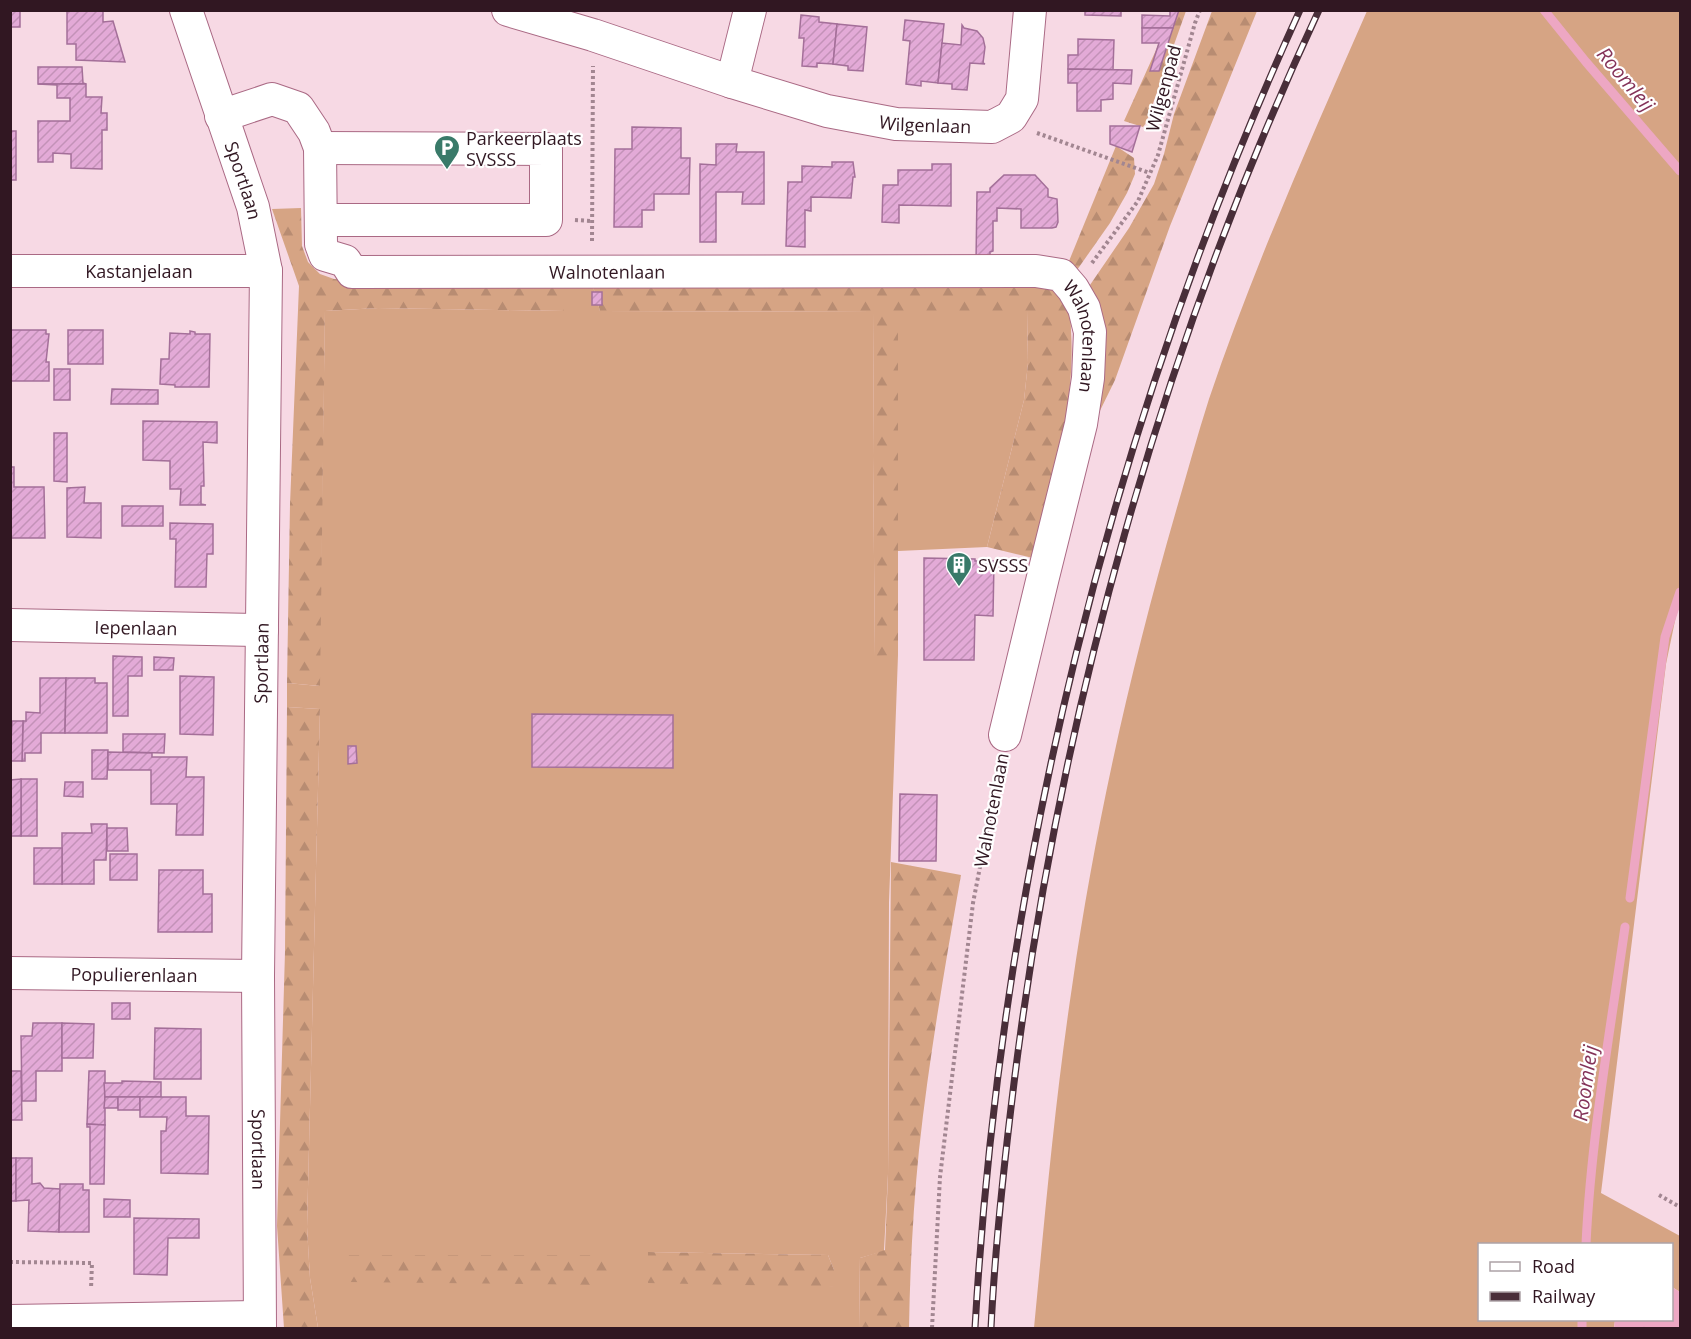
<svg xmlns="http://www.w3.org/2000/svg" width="1691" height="1339" font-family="'Open Sans',sans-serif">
<defs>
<pattern id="forest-firs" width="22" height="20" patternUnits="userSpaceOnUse" patternTransform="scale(1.5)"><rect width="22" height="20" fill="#d6a484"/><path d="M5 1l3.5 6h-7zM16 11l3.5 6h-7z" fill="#b88c72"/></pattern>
<pattern id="water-ripples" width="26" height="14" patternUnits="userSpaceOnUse" patternTransform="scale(1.5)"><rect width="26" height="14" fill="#eda7c3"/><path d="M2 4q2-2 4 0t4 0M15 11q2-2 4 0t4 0" fill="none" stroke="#cc8fa7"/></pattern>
<pattern id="building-hatch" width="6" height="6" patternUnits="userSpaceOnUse" patternTransform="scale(1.5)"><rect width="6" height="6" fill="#e3aad7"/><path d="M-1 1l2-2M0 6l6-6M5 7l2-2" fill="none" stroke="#c392b8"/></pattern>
</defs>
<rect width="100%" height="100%" fill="#f7d9e4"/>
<!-- grass -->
<g fill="#d6a484" fill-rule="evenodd">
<path d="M1367,11H1680V605L1676,616L1666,664L1601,1193L1680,1236V1292L1672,1287V1244H1480V1320H1615L1614,1328H1034C1045,1214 1055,1100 1072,987C1095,826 1131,667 1176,511C1187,474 1197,436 1209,399C1254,266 1311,139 1367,11Z"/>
<path d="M563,283H592L600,311L874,312L873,456L875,655H898L889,903L888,1174L884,1251L860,1258L859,1328H318L310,1278L307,1227L320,709L287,707V683L319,686L325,311L378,308L563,311ZM648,1252L828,1255L834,1270V1287Z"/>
<path d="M898,311H1027L1028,363L1024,400L987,547L898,551Z"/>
</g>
<!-- forest -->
<g fill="url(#forest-firs)">
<path d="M1171,11H1186L1146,123L1143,127L1124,121L1156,50Z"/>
<path d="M1212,11H1257L1170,226L1115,380L1093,425L1098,311L1090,285L1129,228L1154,184L1164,154L1174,114Z"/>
<path d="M1116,146L1134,158L1135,174L1127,193L1110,223L1077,270L1067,266Z"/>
<path d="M301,208L302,246L308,262L320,274L334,279L392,282L563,283L564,311L378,308L325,311L320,686L287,683L290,504L299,286L272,209Z"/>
<path d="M592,283L1034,285C1046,286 1056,286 1063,295C1070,304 1071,320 1071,331C1076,408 1051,483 1033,558L987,547L1024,400L1028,363L1027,311L898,312V655L875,656L873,456L874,312L600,311Z"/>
<path d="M287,707L320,709L307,1227L310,1278L318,1328H284L277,1226L285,952Z"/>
<path d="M891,862L961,875C945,966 929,1058 919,1150C913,1209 910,1269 909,1328H859L860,1258L885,1250L888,1174Z"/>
<path d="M648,1252L828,1255L834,1270V1287L648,1283Z"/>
<path d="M348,1255H611L614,1271L611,1285L347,1282Z"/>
</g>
<!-- water -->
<path fill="url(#water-ripples)" d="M1672,1287L1680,1292V1328H1614L1615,1320H1672Z"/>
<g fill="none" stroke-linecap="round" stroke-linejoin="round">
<!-- stream -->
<g stroke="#eda7c3" stroke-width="9">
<path d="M1544,10L1586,62L1680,171"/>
<path d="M1630,898L1665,637L1680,592"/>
<path d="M1586,1244C1591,1138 1610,1032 1625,927"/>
<path d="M1582,1328V1320"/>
</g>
</g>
<!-- building -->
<g fill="url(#building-hatch)" stroke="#a46f99" stroke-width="1.5">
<rect x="10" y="10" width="10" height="17"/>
<path d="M67,10H103V22L113,21L125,62L76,60V44H67Z"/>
<path d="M1085,10H1121V16L1085,15Z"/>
<path d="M1170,10H1179L1173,28H1142V15L1170,16Z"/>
<path d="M801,15L819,17V22L837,24L833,64L817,63V67L802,66L804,38H799Z"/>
<path d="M905,20L944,24L938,83L921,81V86L906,84L910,41L903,40Z"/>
<path d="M837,24L867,27L863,71L848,70V66L833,64Z"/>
<path d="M962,25L964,28L977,31L983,38L985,47L983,63L985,64L970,63L967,90L952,89V84L938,83L942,43L961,45Z"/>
<path d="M1142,28H1173L1159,71H1150L1159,43H1142Z"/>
<path d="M1078,39L1114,40L1113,70L1068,69V55H1078Z"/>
<path d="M38,67H82L83,83L86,84H38Z"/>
<path d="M1068,69L1132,70L1131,84L1113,83V99L1101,100V111H1077V83H1068Z"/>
<path d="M38,84H86V97H102L101,113H107V130H102V169L71,168V154L53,153V162H38V121H70V98H57V85Z"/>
<path d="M1110,126H1140L1132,152L1110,144Z"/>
<path d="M632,127L681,128V158H690L689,194H654V210H642V227H614L615,149H632Z"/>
<rect x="10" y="131" width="6" height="49"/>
<path d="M716,144H737L736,152H764V204H742L743,192H716V242H700V164L716,165Z"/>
<path d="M832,162H853L855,177H853L851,198L811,197V211L805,210V247L786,246L788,182H802V166L832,167Z"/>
<path d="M932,164H951V206L899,205V223L882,222L883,185H898V170H932Z"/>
<path d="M1004,175H1035L1048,189V197L1057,199L1058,222L1056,227L1052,228H1021V209L997,208V221H993V251L990,252V263H976L977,192H990V188Z"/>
<rect x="592" y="292" width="10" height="13"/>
<path d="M10,330H46V334H49L46,362H49V381H10Z"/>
<rect x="68" y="330" width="35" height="34"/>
<path d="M190,331L195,332V334H210L209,387H175V385L160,384L161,359H169L170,333L190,334Z"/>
<rect x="54" y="369" width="16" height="31"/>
<path d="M112,389L158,390V404H111Z"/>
<path d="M143,421L217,422V443L203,442L204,486H201V504L206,505H180L181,489H170V461L143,460Z"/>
<path d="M54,433H67V482L54,481Z"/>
<path d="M10,467H14V487H44L45,538H10Z"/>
<path d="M85,487L84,503H101V538L67,537V488Z"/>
<rect x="122" y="506" width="41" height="20"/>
<path d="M170,523L213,524V554H207L206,587H175L176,539H170Z"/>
<path d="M924,558L975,559V561H994L993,616L975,615L974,660H924Z"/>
<path d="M113,656L142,657V676H128V716H113Z"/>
<path d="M154,657L174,658L173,670H154Z"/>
<path d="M180,676L214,677L213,735L180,734Z"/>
<path d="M40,678H66L65,733H41V753H25V761H22L23,721H26V712L40,713Z"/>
<path d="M66,678H95V683H107V733H65Z"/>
<path d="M532,714L673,715V768L532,767Z"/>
<path d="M12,721H23L22,761H10Z"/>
<path d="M123,734H165L164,753L123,752Z"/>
<path d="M348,746H356L357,763L348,764Z"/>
<path d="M92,750H108L107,779H92Z"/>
<path d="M108,752L152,753V757H187L186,777H204L203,835H176L177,804H151V770H108Z"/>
<rect x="21" y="779" width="16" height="57"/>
<path d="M21,779V836H10V780Z"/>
<path d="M65,782H83V797L64,796Z"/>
<path d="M900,794L937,795L936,861H899Z"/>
<path d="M91,824H107V828L106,860H94V884H62V833H92Z"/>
<path d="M107,828H127L128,851H107Z"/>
<rect x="34" y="848" width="28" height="36"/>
<rect x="110" y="854" width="27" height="26"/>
<path d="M159,870H203V894H212V932H158Z"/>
<rect x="112" y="1003" width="18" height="16"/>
<path d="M33,1023H62V1071H36V1101H22L21,1036H32Z"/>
<path d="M62,1023L94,1024L93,1058H62Z"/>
<path d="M155,1028L201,1029V1079H154Z"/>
<path d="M10,1071H21L22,1120H10Z"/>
<path d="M89,1071H105V1125L87,1124Z"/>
<path d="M122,1081L161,1082V1097H105L104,1083H122Z"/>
<path d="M105,1097H118V1108H104Z"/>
<rect x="118" y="1097" width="22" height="13"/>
<path d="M140,1097H186V1116H209L208,1174L161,1173V1131H166L167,1117H140Z"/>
<path d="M87,1124L105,1125L104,1184H90V1127H87Z"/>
<rect x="10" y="1158" width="6" height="43"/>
<path d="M16,1158H32V1184L40,1183L44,1188L60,1189L59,1232L28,1231L29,1200L16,1201Z"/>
<path d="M60,1184H83V1190H89V1232H59Z"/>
<path d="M104,1199L130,1200V1217H104Z"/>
<path d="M134,1218L199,1219V1238H168L167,1275L134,1274Z"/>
</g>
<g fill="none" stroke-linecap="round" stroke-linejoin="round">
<defs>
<g id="minor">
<path id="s1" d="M186,10L253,207L266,271L258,976L260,1328"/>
<path id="s2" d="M508,10L593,35L732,82L827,111L896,124L992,127L1011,117L1022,99L1030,10"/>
<path d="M732,82L750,10"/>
<path id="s3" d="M221,116L272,99L298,108L314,132L320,148L321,244L325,255L345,261L352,272L1036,271L1061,275L1073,289L1084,308L1090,332L1088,378L1081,424L1043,577L1005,735"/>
<path d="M320,148L546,149V220H321"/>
<path id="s4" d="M10,271H266"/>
<path id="s5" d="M10,625L262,630"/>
<path id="s6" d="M10,973L258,976"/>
<path d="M10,1321L259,1317"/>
</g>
</defs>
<!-- minor casing -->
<use href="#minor" stroke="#aa6984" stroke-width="34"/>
<!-- path -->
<g stroke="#a28691" stroke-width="4" stroke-dasharray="3 3" stroke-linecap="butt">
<path d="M1037,133L1150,173"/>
<path d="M575,220L592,221"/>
<path d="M592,241L593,66"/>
<path d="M1092,263L1138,201L1158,155L1195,23L1200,10"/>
<path d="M1659,1195L1680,1207"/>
<path d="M10,1262L92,1263L91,1289"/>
<path d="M932,1328L940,1177L973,903L1000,764"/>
</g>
<!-- minor -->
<use href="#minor" stroke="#fff" stroke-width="32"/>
<defs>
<g id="rail">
<path d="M975,1328C1001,873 1110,426 1300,10"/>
<path d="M991,1328C995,1246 1004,1164 1014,1083C1060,713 1161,348 1319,10"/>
</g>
</defs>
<!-- rail casing -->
<use href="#rail" stroke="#492e39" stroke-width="7"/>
<!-- rail -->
<use href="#rail" stroke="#fff" stroke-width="4.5" stroke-dasharray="14" stroke-linecap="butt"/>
</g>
<!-- icons -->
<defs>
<symbol id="parking-pin" viewBox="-11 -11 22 30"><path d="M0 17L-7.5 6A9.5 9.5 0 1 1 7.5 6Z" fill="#397a69" stroke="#fff"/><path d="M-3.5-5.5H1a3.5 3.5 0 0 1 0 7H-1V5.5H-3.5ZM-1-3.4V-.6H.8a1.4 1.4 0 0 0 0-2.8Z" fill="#fff"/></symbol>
<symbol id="building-pin" viewBox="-11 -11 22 30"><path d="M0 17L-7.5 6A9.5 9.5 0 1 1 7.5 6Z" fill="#397a69" stroke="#fff"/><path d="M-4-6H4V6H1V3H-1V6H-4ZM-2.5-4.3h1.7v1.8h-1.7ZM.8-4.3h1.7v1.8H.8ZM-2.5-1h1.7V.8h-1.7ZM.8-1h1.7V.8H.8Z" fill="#fff"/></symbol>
</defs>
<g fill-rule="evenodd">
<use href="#parking-pin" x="432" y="133" width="30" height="40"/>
<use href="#building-pin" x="944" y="550" width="30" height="40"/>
</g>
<g text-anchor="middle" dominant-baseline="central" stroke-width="4.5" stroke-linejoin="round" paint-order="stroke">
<!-- street labels -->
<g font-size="18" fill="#311722" stroke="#fff">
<text transform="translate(1163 88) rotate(-75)">Wilgenpad</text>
<text stroke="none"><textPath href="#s2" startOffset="434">Wilgenlaan</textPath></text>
<text stroke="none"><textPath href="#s1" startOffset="180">Sportlaan</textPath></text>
<text stroke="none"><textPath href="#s4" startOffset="129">Kastanjelaan</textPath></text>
<text stroke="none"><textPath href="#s3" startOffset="524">Walnotenlaan</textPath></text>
<text stroke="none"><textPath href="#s3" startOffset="1046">Walnotenlaan</textPath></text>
<text stroke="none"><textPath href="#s5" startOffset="126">Iepenlaan</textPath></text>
<text transform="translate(261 663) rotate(-89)">Sportlaan</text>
<text transform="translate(991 810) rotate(-79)">Walnotenlaan</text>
<text stroke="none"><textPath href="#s6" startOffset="124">Populierenlaan</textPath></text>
<text stroke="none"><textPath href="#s1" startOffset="1152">Sportlaan</textPath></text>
</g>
<!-- poi labels -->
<g font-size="18" fill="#311722" stroke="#fff" text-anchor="start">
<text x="466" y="138">Parkeerplaats<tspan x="466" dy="21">SVSSS</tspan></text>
<text x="978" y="565">SVSSS</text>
</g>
<!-- water labels -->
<g font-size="20" font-style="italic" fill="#843359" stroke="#fff">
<text transform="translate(1626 79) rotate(50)">Roomleij</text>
<text transform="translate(1585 1083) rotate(-82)">Roomleij</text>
</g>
</g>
<!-- border -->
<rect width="1691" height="1339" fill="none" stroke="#311722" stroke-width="24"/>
<!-- legend -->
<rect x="1478" y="1243" width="195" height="78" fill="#ffffff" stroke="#ada2a7" stroke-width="1.5"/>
<rect x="1490" y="1262" width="30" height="9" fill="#ffffff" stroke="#ada2a7" stroke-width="1.5"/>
<text x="1532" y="1273" font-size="18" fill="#311722">Road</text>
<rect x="1490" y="1292" width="30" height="9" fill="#492e39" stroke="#ada2a7" stroke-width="1.5"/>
<text x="1532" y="1303" font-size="18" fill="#311722">Railway</text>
</svg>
